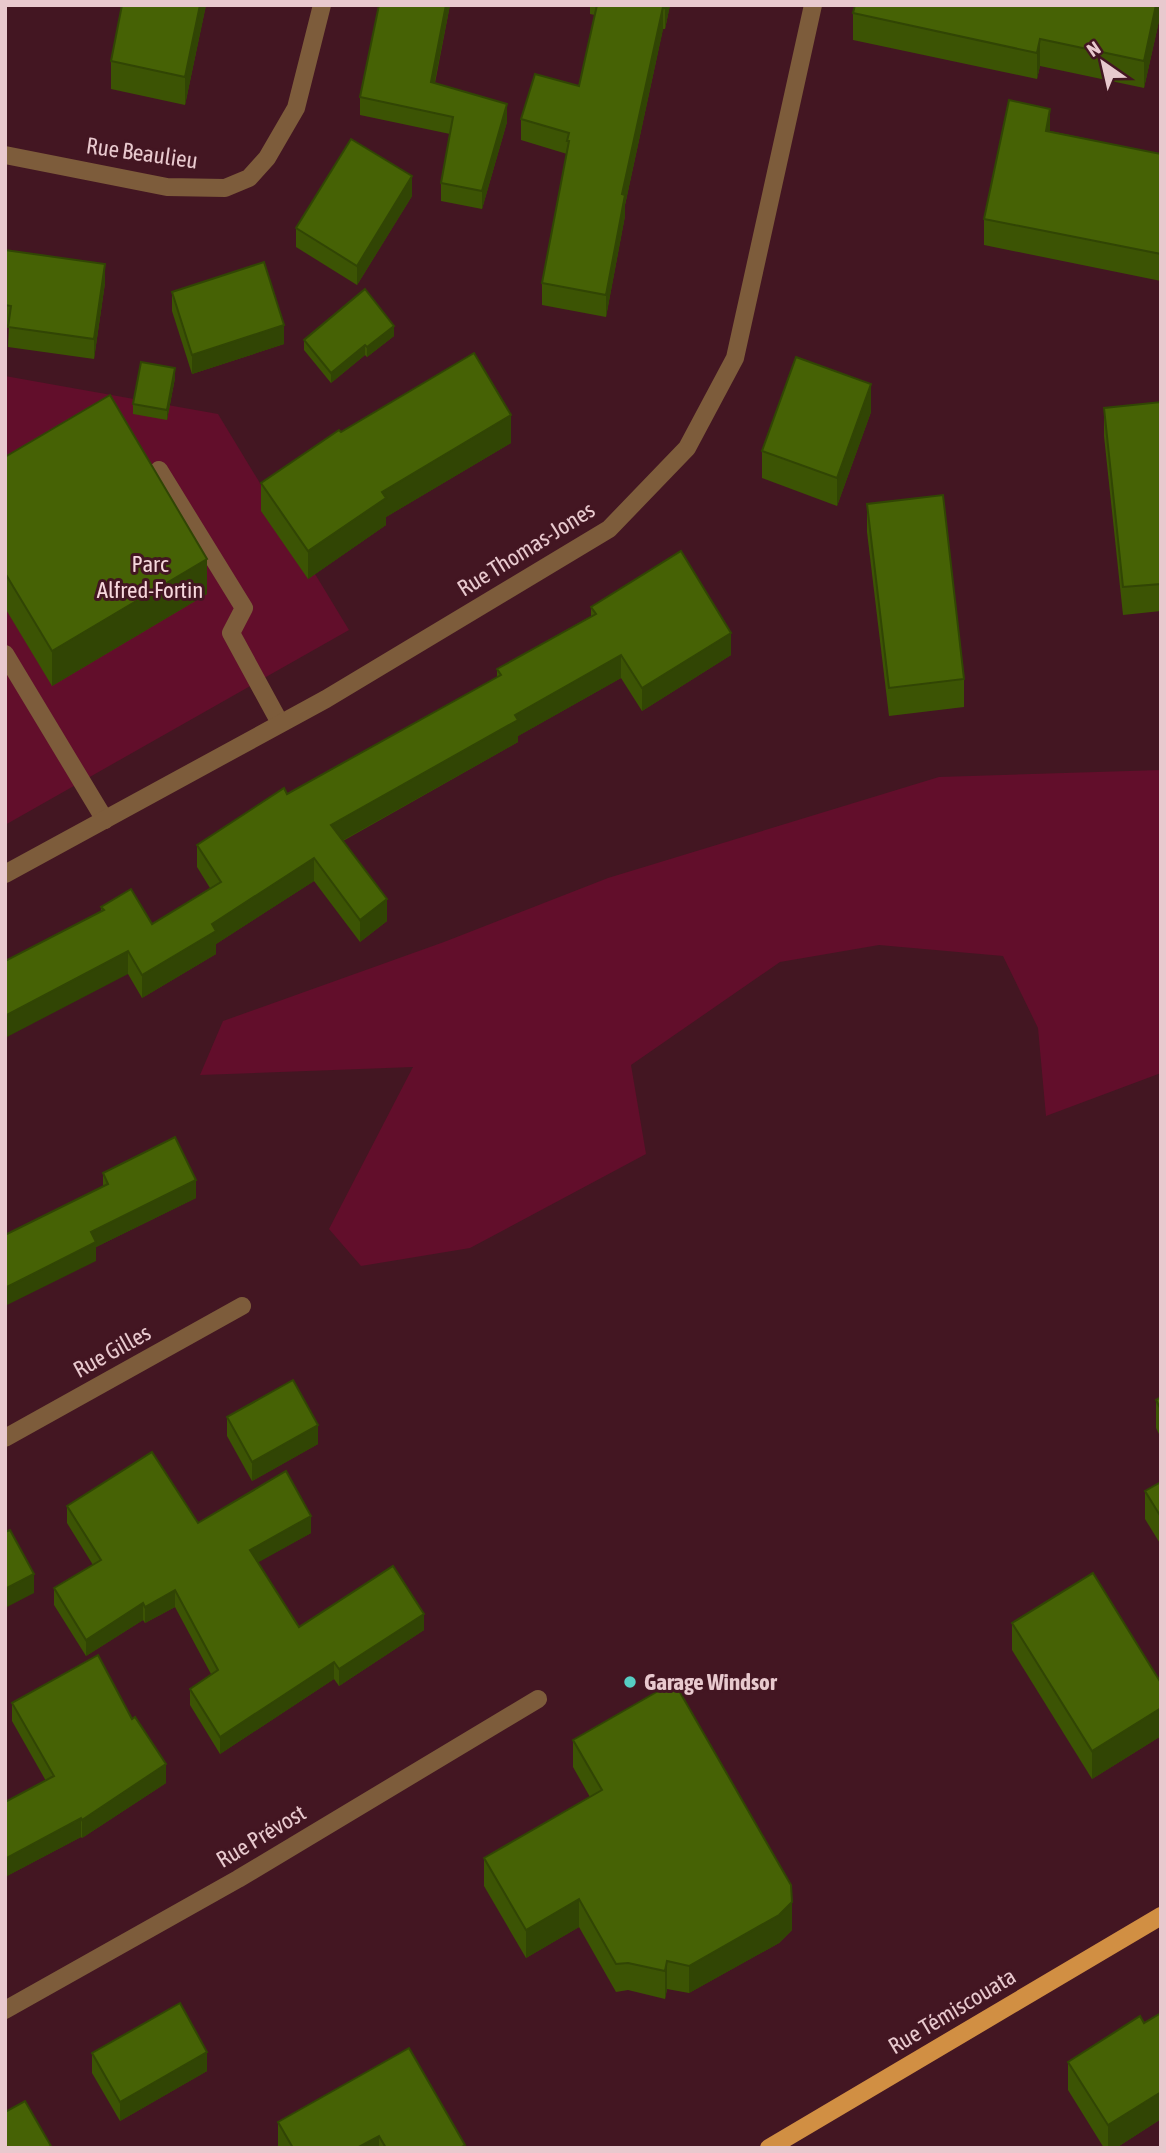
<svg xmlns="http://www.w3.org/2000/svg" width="1166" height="2153" font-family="'Asap Condensed',sans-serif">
<rect width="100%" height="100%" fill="#431622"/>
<!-- green -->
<g fill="#620e2b">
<path d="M5,376L218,414L349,630L5,825Z"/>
<path d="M1161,770V1073L1046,1116L1038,1028L1003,956L879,945L780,962L631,1065L646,1154L470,1248L361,1266L329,1229L413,1067L200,1075L223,1021L444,942L608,878L939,777Z"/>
</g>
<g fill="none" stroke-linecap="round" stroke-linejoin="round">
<!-- minor -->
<g stroke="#7d5c3b" stroke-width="18">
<path d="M5,155L167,187L225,188L249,178L267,158L296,108L322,5"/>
<path d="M159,470L244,608L231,633L280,723"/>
<path d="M5,654L105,820"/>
<path d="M5,874L326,699L609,529L687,448L735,358L813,5"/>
<path d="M5,1438L242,1306"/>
<path d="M5,2010L238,1879L538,1699"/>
</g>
<!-- major -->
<path stroke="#d18f43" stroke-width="18" d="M769,2148L1161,1916"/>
</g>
<!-- wall -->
<g fill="#3c5404">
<path d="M206,5L185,105L111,89V61Z"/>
<path d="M379,5H450L435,83L507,122L482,209L441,201V183L450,134L360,115V97Z"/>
<path d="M590,5H670L665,29H663L625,205V216L606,317L542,305V283L567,154L521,140V119L579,86L595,15L590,14Z"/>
<path d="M1161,5V12L1144,88L1040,66L1037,79L853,40V13Z"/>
<path d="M1050,131L1161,154V281L984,245V219Z"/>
<path d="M412,196L357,285L296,247V228Z"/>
<path d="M5,250L105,283L94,359L8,347L9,325L5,324Z"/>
<path d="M172,292L284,344L192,374L172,311Z"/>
<path d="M394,336L367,357L365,355L331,383L304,350V340Z"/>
<path d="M175,378L167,420L133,414V404Z"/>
<path d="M1161,402V611L1123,615L1104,436V408Z"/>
<path d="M871,412L837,506L762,478V451Z"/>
<path d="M341,432L511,443L386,517V525L308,579L261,511V483Z"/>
<path d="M5,457L207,594L52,686L5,608Z"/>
<path d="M867,504L964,679V707L889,716L867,532Z"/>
<path d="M591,607L731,655L642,711L621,678L518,736V742L343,841L387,921L360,942L314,881L216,944V954L142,998L128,974L101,911V907L152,924L210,888L197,867V845L497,677V669L591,616Z"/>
<path d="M103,1173L196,1198L96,1247V1261L7,1234L103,1187Z"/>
<path d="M1161,1397V1438L1156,1428V1400Z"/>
<path d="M227,1417L318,1444L252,1481L227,1436Z"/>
<path d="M1161,1482V1545L1145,1519V1491Z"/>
<path d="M67,1506L198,1523L311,1533L258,1562L299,1627L424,1630L339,1686L334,1679L220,1754L190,1705V1689L211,1674L175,1607L145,1623L143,1620L86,1656L54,1605V1588L93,1565L67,1523Z"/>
<path d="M1012,1623L1161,1683V1736L1092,1779L1012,1650Z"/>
<path d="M12,1703L166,1783L82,1838L81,1837L5,1877V1802L46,1781L12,1721Z"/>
<path d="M573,1740L792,1930L779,1943L689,1993L667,1989L665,1999L628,1990L616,1992L579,1927L526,1958L484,1886V1858L590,1797L573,1767Z"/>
<path d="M1161,2013V2119L1116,2148H1104L1068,2090V2062L1144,2023Z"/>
<path d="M92,2053L207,2071L120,2121L92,2073Z"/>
<path d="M278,2122L465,2148H278Z"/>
</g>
<!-- shaded-wall -->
<g fill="#314504">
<path d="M200,5H206L185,105V77Z"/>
<path d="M446,5H450L431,100V82Z"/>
<path d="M666,5H670L665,29V8Z"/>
<path d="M1156,5H1161V12L1144,88V61Z"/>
<path d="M663,7V29L625,205V216L606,317V295L622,194Z"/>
<path d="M1040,39V66L1037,79V53Z"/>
<path d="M507,104V122L482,209V191Z"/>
<path d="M1050,109V135L1046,131Z"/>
<path d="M412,176V196L357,285V266Z"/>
<path d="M105,264V283L94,359V339Z"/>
<path d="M284,325V344L192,374V355Z"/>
<path d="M394,326V336L367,357V347Z"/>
<path d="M365,345V355L331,383V373Z"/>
<path d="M175,368V378L167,420V410Z"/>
<path d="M871,384V412L837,506V478Z"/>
<path d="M511,415V443L386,517V525L308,579V551L382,492Z"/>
<path d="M207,559V594L52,686V651Z"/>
<path d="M731,633V655L642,711V688Z"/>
<path d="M621,655V678L518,736V742L331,847V825L515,715Z"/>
<path d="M314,858V881L216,944V954L142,998V975L212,924Z"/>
<path d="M387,899V921L360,942V920Z"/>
<path d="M128,951V974L5,1038V1016Z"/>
<path d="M196,1180V1198L96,1247V1261L5,1306V1288L91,1232Z"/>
<path d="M318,1425V1444L252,1481V1462Z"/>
<path d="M311,1516V1533L250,1567V1550Z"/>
<path d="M34,1574V1593L5,1608V1589Z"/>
<path d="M175,1590V1607L145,1623V1607Z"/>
<path d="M143,1603V1620L86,1656V1640Z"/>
<path d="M424,1614V1630L339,1686V1669Z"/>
<path d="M334,1662V1679L220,1754V1737Z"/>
<path d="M1161,1708V1736L1092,1779V1751Z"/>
<path d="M166,1764V1783L82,1838V1820Z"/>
<path d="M81,1818V1837L5,1877V1859Z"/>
<path d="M579,1899V1927L526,1958V1930Z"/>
<path d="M792,1902V1930L779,1943L689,1993V1966Z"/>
<path d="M667,1961V1989L665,1999V1971Z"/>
<path d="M207,2052V2071L120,2121V2102Z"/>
<path d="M1161,2092V2119L1116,2148H1108V2125Z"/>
<path d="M379,2136V2148H357Z"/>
</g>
<!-- building -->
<g fill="#466205" stroke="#314504" stroke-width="2">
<path d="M122,5H200L185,77L111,61Z"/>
<path d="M379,5H446L431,82L507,104L482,191L441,183L453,117L360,97Z"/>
<path d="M597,5H666L665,8L663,7L622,194L625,195L606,295L542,283L569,141H567L569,133L521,119L535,74L579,86Z"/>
<path d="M855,5H1156L1144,61L1040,39L1037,53L853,13Z"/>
<path d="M1009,100L1050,109L1046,131L1161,154V254L984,219Z"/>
<path d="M351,139L412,176L357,266L296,228Z"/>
<path d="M5,250L105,264L94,339L8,327L11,306L5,305Z"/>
<path d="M264,262L284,325L192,355L172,292Z"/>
<path d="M365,289L394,326L367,347L365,345L331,373L304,340Z"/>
<path d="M474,353L511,415L382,492L386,498L308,551L261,483L339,430L341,432Z"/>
<path d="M796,357L871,384L837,478L762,451Z"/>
<path d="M141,362L175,368L167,410L133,404Z"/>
<path d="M110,395L207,559L52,651L5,573V457Z"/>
<path d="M1161,402V584L1123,587L1104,408Z"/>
<path d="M943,495L964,679L889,688L867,504Z"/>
<path d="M681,551L731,633L642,688L621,655L515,715L518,720L331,825L387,899L360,920L314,858L212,924L216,931L142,975L128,951L5,1016V961L104,910L101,907L131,889L152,924L221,882L197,845L284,788L287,794L501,675L497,669L596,614L591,607Z"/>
<path d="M175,1137L196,1180L91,1232L96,1242L5,1288V1232L7,1234L108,1184L103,1173Z"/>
<path d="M293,1380L318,1425L252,1462L227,1417Z"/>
<path d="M1161,1397V1410L1156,1400Z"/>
<path d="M152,1452L198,1523L286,1471L311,1516L250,1550L299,1627L393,1566L424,1614L339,1669L334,1662L220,1737L190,1689L218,1670L175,1590L145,1607L143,1603L86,1640L54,1588L101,1560L67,1506Z"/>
<path d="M1161,1482V1517L1145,1491Z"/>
<path d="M10,1530L34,1574L5,1589V1532Z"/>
<path d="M1093,1573L1161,1683V1708L1092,1751L1012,1623Z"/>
<path d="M98,1655L132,1719L135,1717L166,1764L82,1820L81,1818L5,1859V1802L54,1776L12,1703Z"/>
<path d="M674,1682L791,1885L792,1902L779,1915L689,1966L667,1961L665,1971L628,1963L616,1964L579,1899L526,1930L484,1858L602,1790L573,1740Z"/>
<path d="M180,2003L207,2052L120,2102L92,2053Z"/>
<path d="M1161,2013V2092L1108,2125L1068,2062L1140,2016L1144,2023Z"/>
<path d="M409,2048L465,2145L460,2148H386L379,2136L357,2148H293L278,2122Z"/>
<path d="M25,2101L51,2146L47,2148H5V2112Z"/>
</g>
<!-- markers -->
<circle fill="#56cec3" stroke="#431622" stroke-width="2.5" cx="630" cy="1682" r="7"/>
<g text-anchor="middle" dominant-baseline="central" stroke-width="6" stroke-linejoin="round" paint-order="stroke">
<!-- street labels -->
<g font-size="23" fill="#e8c9ce" stroke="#431622">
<text transform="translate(142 153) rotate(8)">Rue Beaulieu</text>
<text transform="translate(526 549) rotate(-32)">Rue Thomas-Jones</text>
<text transform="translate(112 1351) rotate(-29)">Rue Gilles</text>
<text transform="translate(261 1836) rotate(-31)">Rue Prévost</text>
<text transform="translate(952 2011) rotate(-31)">Rue Témiscouata</text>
</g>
<!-- park labels -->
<g font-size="23" fill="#f6d7dc" stroke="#431622">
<text x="150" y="564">Parc<tspan x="150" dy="26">Alfred-Fortin</tspan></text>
</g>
<!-- poi labels -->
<g font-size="23" font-weight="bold" fill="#e8c9ce" stroke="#431622" text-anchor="start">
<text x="644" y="1682">Garage Windsor</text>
</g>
</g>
<!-- border -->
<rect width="1166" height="2153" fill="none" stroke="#e8c9ce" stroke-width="14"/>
<!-- north arrow -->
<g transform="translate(1103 63) rotate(326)" stroke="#431622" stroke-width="5" paint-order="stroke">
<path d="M0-5L12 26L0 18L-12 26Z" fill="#e8c9ce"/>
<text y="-10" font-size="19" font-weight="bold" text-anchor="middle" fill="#e8c9ce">N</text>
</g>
</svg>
